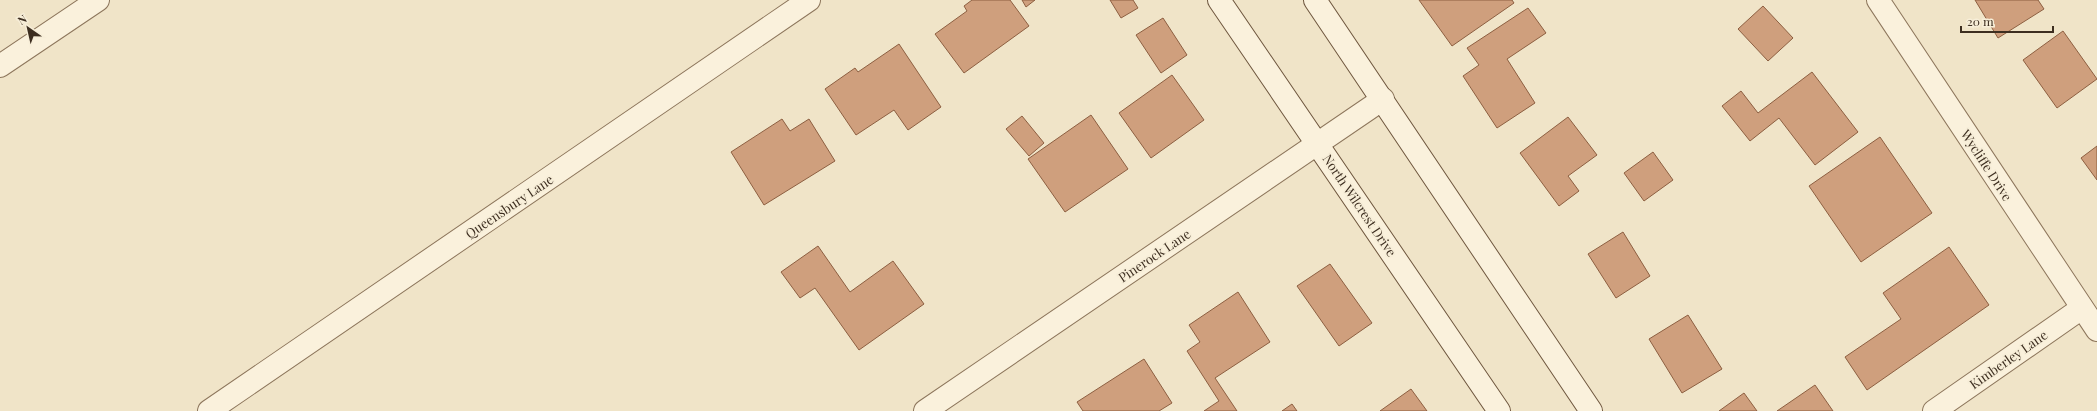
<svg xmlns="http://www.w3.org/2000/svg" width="2097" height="411" font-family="'Playfair Display',serif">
<rect width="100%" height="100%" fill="#f0e4c8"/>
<!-- building -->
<g fill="#cf9f7d" stroke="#8d5f41">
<path d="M972,0H1010L1029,26L964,73L935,34L967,11L964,6Z"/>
<path d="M1022,0H1035L1026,7Z"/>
<path d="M1110,0H1133L1138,8L1121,18Z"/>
<path d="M1419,0H1512L1514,3L1452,46Z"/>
<path d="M1975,0H2038L2044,9L1998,38Z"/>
<path d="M1763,6L1793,38L1768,61L1738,29Z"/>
<path d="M1528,8L1546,33L1507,59L1535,103L1497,128L1463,76L1479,65L1467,48Z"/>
<path d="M1163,18L1187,55L1161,73L1136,35Z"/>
<path d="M2063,31L2097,79L2057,108L2023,60Z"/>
<path d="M899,44L941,107L908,130L894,110L856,135L825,89L855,68L858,72Z"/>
<path d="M1812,72L1858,132L1815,165L1779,118L1750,141L1722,106L1741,91L1758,113Z"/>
<path d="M1172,75L1204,120L1151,158L1119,113Z"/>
<path d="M1091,115L1128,169L1065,212L1028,159Z"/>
<path d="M1022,116L1044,143L1029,156L1006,129Z"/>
<path d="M1568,117L1597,155L1568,176L1579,191L1559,206L1520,153Z"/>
<path d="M782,119L790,131L809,119L835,161L764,205L731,152Z"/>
<path d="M1880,137L1932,213L1861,262L1809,186Z"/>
<path d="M2097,146V180L2081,158Z"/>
<path d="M1653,152L1673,180L1644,201L1624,173Z"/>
<path d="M1623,232L1650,276L1616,298L1588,254Z"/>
<path d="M818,246L850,292L893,261L924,304L859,350L815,288L800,298L781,272Z"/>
<path d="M1949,247L1989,305L1867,390L1845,357L1901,319L1883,293Z"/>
<path d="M1330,264L1372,323L1339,346L1297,286Z"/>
<path d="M1238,292L1270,342L1215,378L1237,411H1204L1219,401L1187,351L1200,342L1189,325Z"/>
<path d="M1688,315L1722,369L1682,393L1649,339Z"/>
<path d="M1144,359L1172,403L1159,411H1083L1077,402Z"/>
<path d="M1815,385L1833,411H1777Z"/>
<path d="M1411,389L1427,411H1380Z"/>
<path d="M1744,393L1757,411H1719Z"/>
<path d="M1292,404L1297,411H1282Z"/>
</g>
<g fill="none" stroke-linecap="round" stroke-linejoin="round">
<defs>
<g id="minor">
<path d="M1878,0L2097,330"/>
<path d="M0,66L98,0"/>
<path d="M209,411L809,0"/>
<path d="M925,411L1383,99"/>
<path d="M1934,411L2082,308"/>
</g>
<g id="secondary">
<path d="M1219,0L1499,411"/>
<path d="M1315,0L1591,411"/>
</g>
</defs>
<!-- minor casing -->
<use href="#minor" stroke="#8d765c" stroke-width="24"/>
<!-- secondary casing -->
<use href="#secondary" stroke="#6f573f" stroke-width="24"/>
<!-- minor -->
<use href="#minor" stroke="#faf1dc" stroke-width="22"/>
<!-- secondary -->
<use href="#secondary" stroke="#faf1dc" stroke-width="22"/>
</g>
<g text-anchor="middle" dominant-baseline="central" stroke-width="3.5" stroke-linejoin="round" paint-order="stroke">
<!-- street labels -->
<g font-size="13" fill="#3d2e20" stroke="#f7eed8">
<text transform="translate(1987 165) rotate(57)">Wycliffe Drive</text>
<text transform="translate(1360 205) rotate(56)">North Wilcrest Drive</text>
<text transform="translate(509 206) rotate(-34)">Queensbury Lane</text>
<text transform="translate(1154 255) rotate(-34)">Pinerock Lane</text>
<text transform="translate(2008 359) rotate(-35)">Kimberley Lane</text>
</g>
</g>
<!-- north arrow -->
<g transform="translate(28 28) rotate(326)" stroke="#f7eed8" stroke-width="3" paint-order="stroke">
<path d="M0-3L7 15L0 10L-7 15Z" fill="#3d2e20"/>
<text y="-6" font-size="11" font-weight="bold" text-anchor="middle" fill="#3d2e20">N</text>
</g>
<!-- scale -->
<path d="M1961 26v6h92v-6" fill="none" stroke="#3d2e20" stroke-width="2"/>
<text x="1967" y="26" font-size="12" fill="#3d2e20" stroke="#f7eed8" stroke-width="3" paint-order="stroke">20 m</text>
</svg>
